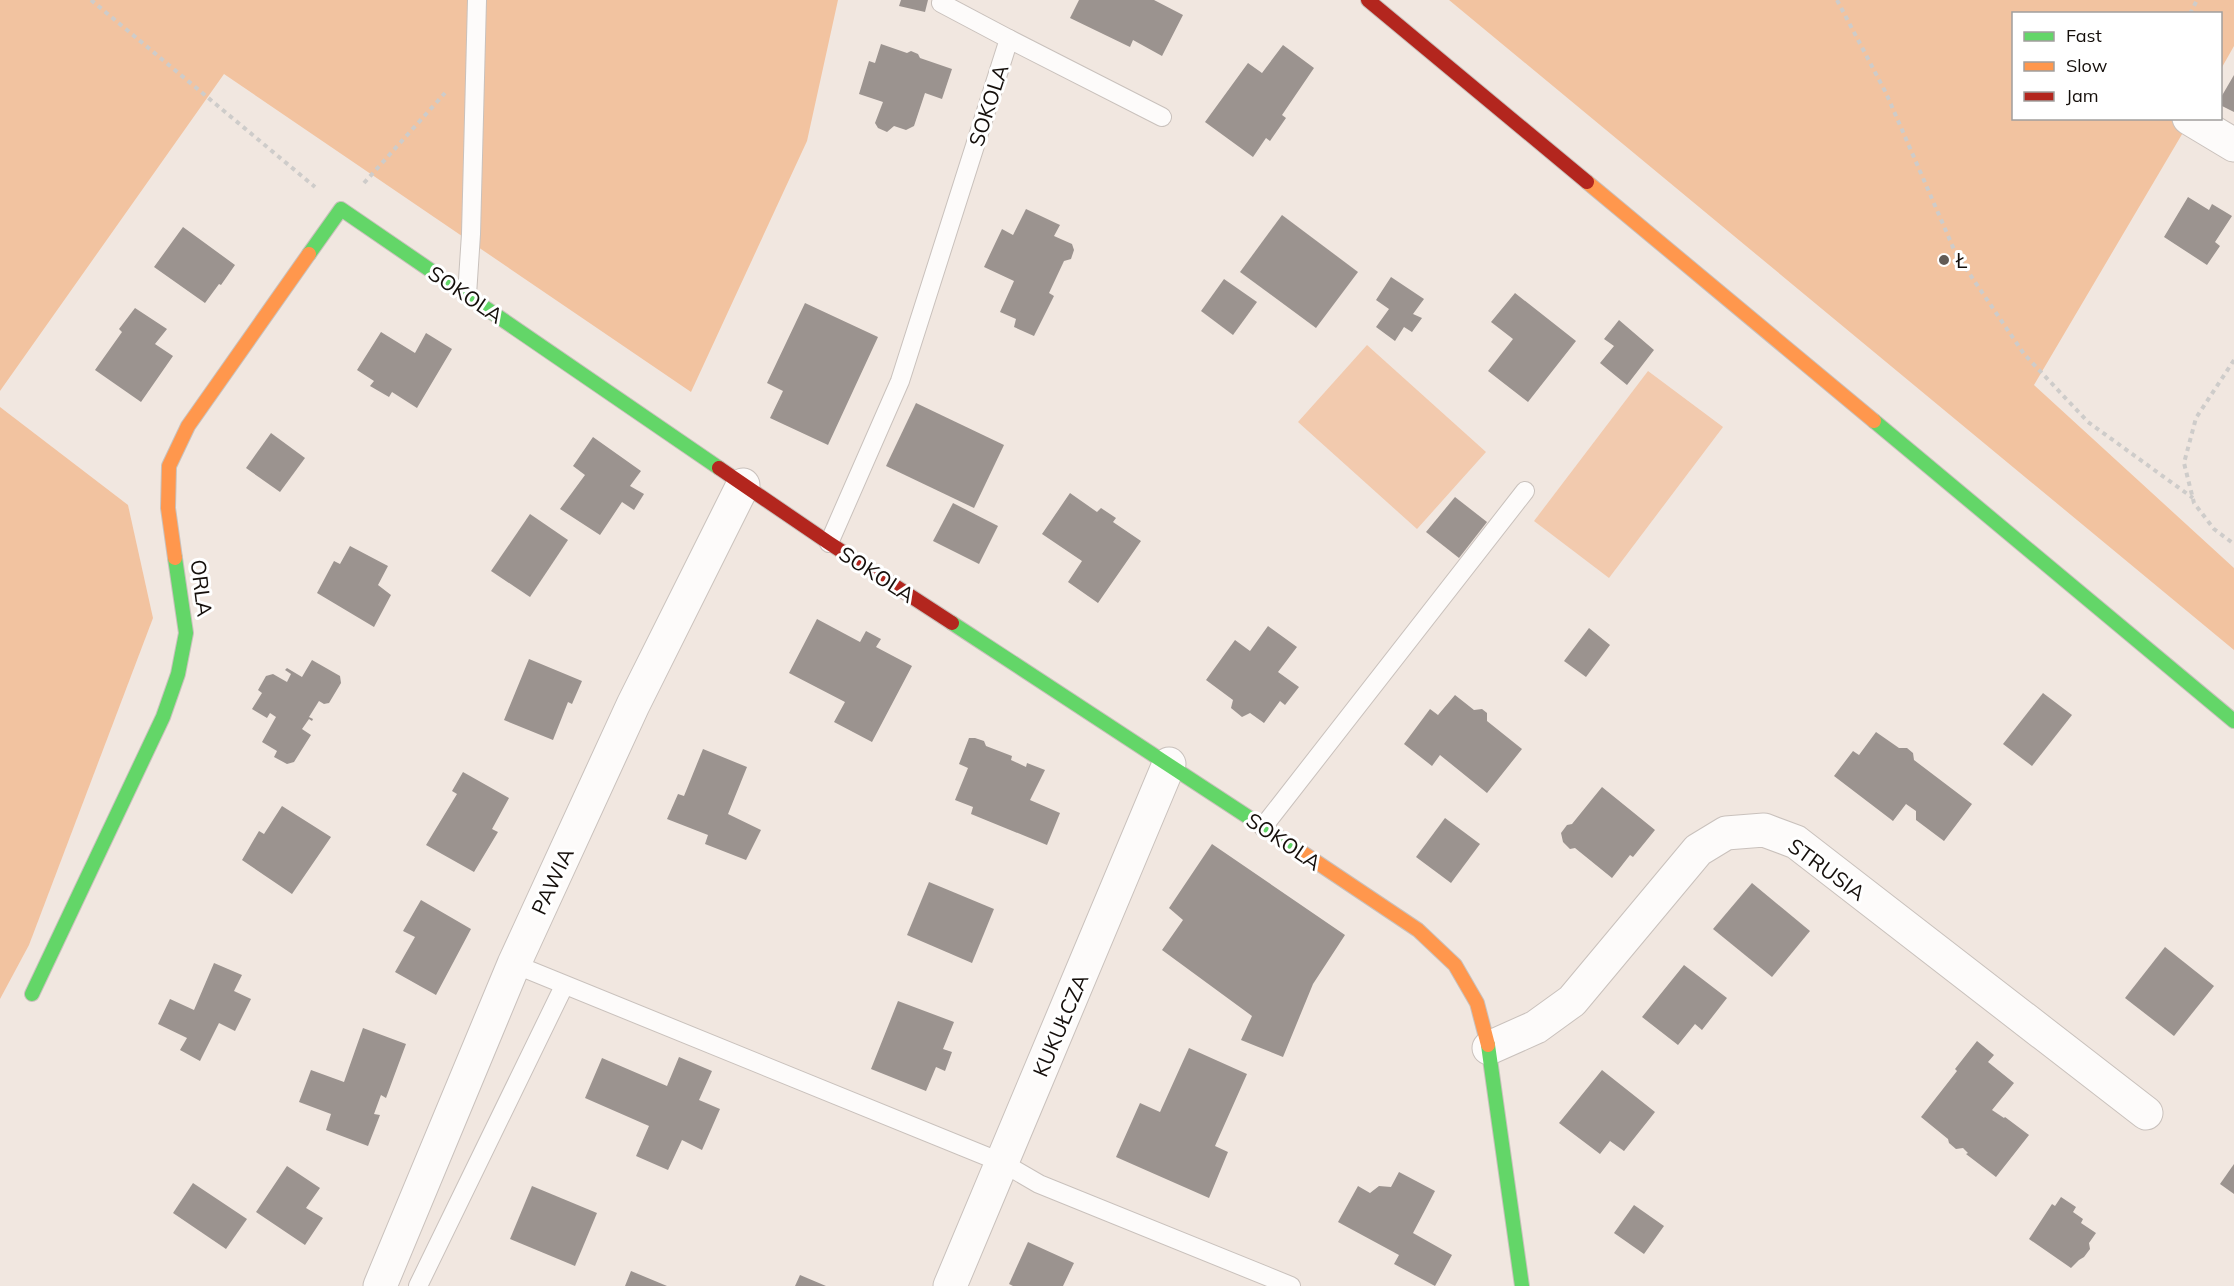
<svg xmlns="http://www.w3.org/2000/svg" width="2234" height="1286" font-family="Mulish,sans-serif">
<rect width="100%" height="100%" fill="#f1e7e0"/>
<!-- green -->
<g fill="#f2caae">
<path d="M1367,345L1486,452L1417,529L1298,422Z"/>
<path d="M1648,371L1723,427L1609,578L1534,521Z"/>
</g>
<!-- forest -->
<g fill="#f2c3a0">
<path d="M0,0H838L807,141L691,392L224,74L0,391Z"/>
<path d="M1449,0H2234V46L2221,69L2220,14H2014V118L2191,119L2034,385L2234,568V650Z"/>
<path d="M0,407L128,505L153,618L29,945L0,999Z"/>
</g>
<!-- building -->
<g fill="#9b938f">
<path d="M901,0H928L925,12L899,6Z"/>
<path d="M1079,0H1154L1183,15L1162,56L1133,40L1130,47L1070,18Z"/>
<path d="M881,44L907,53L911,51L918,54L920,58L952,69L942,99L925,93L914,126L906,130L894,126L887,132L878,128L875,123L883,102L859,94L869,61L875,63Z"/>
<path d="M1283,45L1314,68L1282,115L1286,118L1270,141L1266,138L1253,157L1205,122L1248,63L1262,73Z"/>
<path d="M2234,75V112L2220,105V99Z"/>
<path d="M2188,197L2209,210L2212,204L2232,216L2215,242L2220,246L2207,265L2164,237Z"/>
<path d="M1026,209L1060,225L1054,236L1072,244L1074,250L1071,259L1064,261L1049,293L1054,296L1034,336L1014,327L1016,319L1000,312L1014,281L984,267L1002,229L1013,235Z"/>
<path d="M1282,215L1358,272L1316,328L1240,272Z"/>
<path d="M183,227L235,265L221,285L219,284L205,303L154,267Z"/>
<path d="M1391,277L1424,299L1413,314L1422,318L1412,332L1404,327L1395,341L1376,327L1389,309L1376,300Z"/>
<path d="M1224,279L1257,302L1233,335L1201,311Z"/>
<path d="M1515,293L1576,341L1528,402L1488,371L1513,339L1491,322Z"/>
<path d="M805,303L878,337L828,445L770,418L783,391L767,383Z"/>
<path d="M135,308L167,329L155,344L173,356L141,402L95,370L122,332L119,329Z"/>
<path d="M1619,320L1654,350L1627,385L1600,363L1614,346L1604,339Z"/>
<path d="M381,332L415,353L426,333L452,349L417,408L392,392L389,397L370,386L374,381L357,370Z"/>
<path d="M916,403L1004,445L974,508L886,466Z"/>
<path d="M271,433L305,458L280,492L246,468Z"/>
<path d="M593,437L641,471L630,486L644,494L634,510L622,502L600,535L560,509L585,475L573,466Z"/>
<path d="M1070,493L1097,512L1101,508L1116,518L1113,522L1141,541L1098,603L1068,582L1082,561L1042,534Z"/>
<path d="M1455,497L1487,522L1459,558L1426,532Z"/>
<path d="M953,503L998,526L979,564L933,541Z"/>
<path d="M530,514L568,540L530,597L491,571Z"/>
<path d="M350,546L388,566L378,585L391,595L374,627L317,593L334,561L340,564Z"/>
<path d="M817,619L860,642L866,631L881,639L876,647L912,666L872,742L834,722L845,702L789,673Z"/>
<path d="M1268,626L1297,647L1278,672L1299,687L1285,705L1280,701L1264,723L1250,713L1242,717L1231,708L1233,700L1206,680L1235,640L1250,651Z"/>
<path d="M1589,628L1610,645L1586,677L1564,661Z"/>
<path d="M529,659L582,681L572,704L568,702L553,740L504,720Z"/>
<path d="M312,660L340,676L341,683L329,703L324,704L319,701L309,717L313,719L312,721L309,719L302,729L311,735L294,762L287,764L274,757L277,751L262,742L276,717L270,713L267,718L252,709L262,693L258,690L266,676L273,674L287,682L291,674L285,670L287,668L302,677Z"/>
<path d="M2043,693L2072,715L2032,766L2003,744Z"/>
<path d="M1455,695L1474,710L1482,709L1487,713V721L1522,749L1487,793L1440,755L1432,766L1404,744L1430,709L1438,715Z"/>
<path d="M1876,732L1899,748H1907L1913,753L1914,760L1972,804L1944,841L1916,820V811L1906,804L1893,821L1834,776L1853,751L1859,755Z"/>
<path d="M969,738H975L984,741L986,746L1012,756L1011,760L1026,767L1027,763L1045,770L1030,800L1060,813L1047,845L971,814L973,807L955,800L968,768L959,764Z"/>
<path d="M703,749L747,767L728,814L761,830L746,860L705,844L708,835L667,819L678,794L684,796Z"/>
<path d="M463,772L509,798L492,829L498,832L474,872L426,845L457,794L452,791Z"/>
<path d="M1602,787L1655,830L1633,857L1630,855L1612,878L1575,848L1570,849L1563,842L1561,833L1567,825L1572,824Z"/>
<path d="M282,806L331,837L292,894L242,860L259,831L264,834Z"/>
<path d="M1445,818L1480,844L1451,883L1416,857Z"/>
<path d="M1212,844L1345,935L1313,984L1283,1057L1241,1040L1252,1016L1162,950L1183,920L1169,908Z"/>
<path d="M929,882L994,909L972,963L907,935Z"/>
<path d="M1752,883L1810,931L1772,977L1713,929Z"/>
<path d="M421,900L471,929L436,995L395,972L415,937L403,931Z"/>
<path d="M2165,947L2214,986L2174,1036L2125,998Z"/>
<path d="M214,963L242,975L234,991L251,999L235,1031L219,1023L200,1061L180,1050L187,1038L158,1024L170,999L194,1010Z"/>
<path d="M1684,965L1727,998L1702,1030L1695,1024L1678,1045L1642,1017Z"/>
<path d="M898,1001L954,1022L943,1049L952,1052L945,1071L936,1067L926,1091L871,1069Z"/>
<path d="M363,1028L406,1044L386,1098L381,1095L374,1114L380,1115L368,1146L326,1130L331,1114L299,1102L311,1070L344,1082Z"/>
<path d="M1977,1041L1994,1055L1988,1062L2014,1083L1992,1110L2004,1118L2005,1117L2029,1135L1996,1177L1966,1154L1968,1153L1963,1148L1956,1149L1949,1143L1948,1139L1921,1117L1957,1071L1955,1069Z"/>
<path d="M1189,1048L1247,1074L1215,1146L1228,1152L1209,1198L1116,1157L1140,1103L1160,1112Z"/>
<path d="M679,1057L712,1071L699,1100L720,1109L702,1150L682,1140L668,1170L636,1156L649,1126L585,1098L602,1058L667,1086Z"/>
<path d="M1602,1070L1655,1112L1624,1151L1610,1141L1600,1154L1559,1123Z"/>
<path d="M2234,1164V1194L2220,1184Z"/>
<path d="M287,1166L320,1188L306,1208L323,1218L305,1245L256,1212Z"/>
<path d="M1399,1172L1435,1191L1413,1233L1452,1255L1435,1286L1394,1264L1399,1255L1338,1222L1358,1186L1370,1193L1379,1186L1391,1187Z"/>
<path d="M193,1183L247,1219L226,1249L173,1213Z"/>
<path d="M532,1186L597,1213L575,1266L510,1239Z"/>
<path d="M2061,1197L2076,1207L2073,1212L2083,1219L2081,1223L2096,1233L2089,1243L2090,1249L2084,1257L2079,1260L2071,1268L2029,1239L2052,1204L2055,1206Z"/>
<path d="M1634,1205L1664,1226L1644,1254L1614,1233Z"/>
<path d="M1028,1242L1074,1263L1063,1286H1013L1009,1284Z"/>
<path d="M631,1271L667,1286H625Z"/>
<path d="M800,1275L826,1286H795Z"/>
</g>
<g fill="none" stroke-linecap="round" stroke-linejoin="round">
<defs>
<g id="lane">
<path d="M941,3L1009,39"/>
<path d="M467,295L471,234L477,0"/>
<path d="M829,543L900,381L1009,39L1162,117"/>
<path d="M1263,827L1525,491"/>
<path d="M514,964L1003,1163L1039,1184L1291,1286"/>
<path d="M418,1286L564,986"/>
</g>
<g id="street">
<path d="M2189,118L2234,145"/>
<path d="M1489,1048L1536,1027L1572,1001L1698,850L1726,833L1764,830L1796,842L2146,1113"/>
<path d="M380,1286L514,964L633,705L743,485"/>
<path d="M950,1286L1169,764"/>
</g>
<g id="fast">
<path d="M309,254L341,209L719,468"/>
<path d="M1874,421L2234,721"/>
<path d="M952,623L1300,851"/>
<path d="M32,994L163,717L178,674L186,633L175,558"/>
<path d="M1488,1045L1522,1286"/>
</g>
<g id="slow">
<path d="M1587,182L1874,421"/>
<path d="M175,558L168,508L169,466L188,426L309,254"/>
<path d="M1300,851L1418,930L1455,965L1477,1003L1488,1045"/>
</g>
<g id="jam">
<path d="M1368,0L1587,182"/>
<path d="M719,468L829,543L952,623"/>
</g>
</defs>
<!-- lane casing -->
<use href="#lane" stroke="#c9c1bc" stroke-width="20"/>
<!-- street casing -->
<use href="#street" stroke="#c9c1bc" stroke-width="35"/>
<!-- fast casing -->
<use href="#fast" stroke="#c9c1bc" stroke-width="16"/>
<!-- slow casing -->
<use href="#slow" stroke="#c9c1bc" stroke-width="16"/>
<!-- jam casing -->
<use href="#jam" stroke="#c9c1bc" stroke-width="16"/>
<!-- path -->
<g stroke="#ceccca" stroke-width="4" stroke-dasharray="4.5 4.5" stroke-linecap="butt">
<path d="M91,0L315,187"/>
<path d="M1837,0L1886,93L1956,254L2024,354L2088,422L2193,498"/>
<path d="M2190,14L2197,0"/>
<path d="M364,183L445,93"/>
<path d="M2234,360L2196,418L2184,463L2194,503L2214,529L2234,544"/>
</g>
<!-- lane -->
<use href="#lane" stroke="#fdfbfa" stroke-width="18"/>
<!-- street -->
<use href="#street" stroke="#fdfbfa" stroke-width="33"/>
<!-- fast -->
<use href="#fast" stroke="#63d668" stroke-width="14"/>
<!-- slow -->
<use href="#slow" stroke="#ff974d" stroke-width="14"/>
<!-- jam -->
<use href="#jam" stroke="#b3261e" stroke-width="14"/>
</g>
<!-- markers -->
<circle fill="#625b56" stroke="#fff" stroke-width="2" cx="1944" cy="260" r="6"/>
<g text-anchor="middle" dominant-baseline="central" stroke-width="6" stroke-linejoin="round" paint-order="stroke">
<!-- street labels -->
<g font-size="21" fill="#150f0b" stroke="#fff">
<text transform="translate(988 105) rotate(-72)">SOKOLA</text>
<text transform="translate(466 294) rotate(34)">SOKOLA</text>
<text transform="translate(877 574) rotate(33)">SOKOLA</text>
<text transform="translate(202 588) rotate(83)">ORLA</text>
<text transform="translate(1284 841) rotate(34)">SOKOLA</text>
<text transform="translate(1827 869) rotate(36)">STRUSIA</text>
<text transform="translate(552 881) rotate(-65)">PAWIA</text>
<text transform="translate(1060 1025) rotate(-67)">KUKUŁCZA</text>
</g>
<!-- poi labels -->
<g font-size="21" fill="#150f0b" stroke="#fff" text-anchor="start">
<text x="1956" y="260">Ł</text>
</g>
</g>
<!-- legend -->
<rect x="2012" y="12" width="210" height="108" fill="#ffffff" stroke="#a19f9d" stroke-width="1.5"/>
<rect x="2024" y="32" width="30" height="9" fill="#63d668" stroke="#a19f9d" stroke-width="1.5"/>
<text x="2066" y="42" font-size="18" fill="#150f0b">Fast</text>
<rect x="2024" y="62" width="30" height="9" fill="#ff974d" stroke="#a19f9d" stroke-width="1.5"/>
<text x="2066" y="72" font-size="18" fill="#150f0b">Slow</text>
<rect x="2024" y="92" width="30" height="9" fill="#b3261e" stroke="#a19f9d" stroke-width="1.5"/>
<text x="2066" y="102" font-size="18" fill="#150f0b">Jam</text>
</svg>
